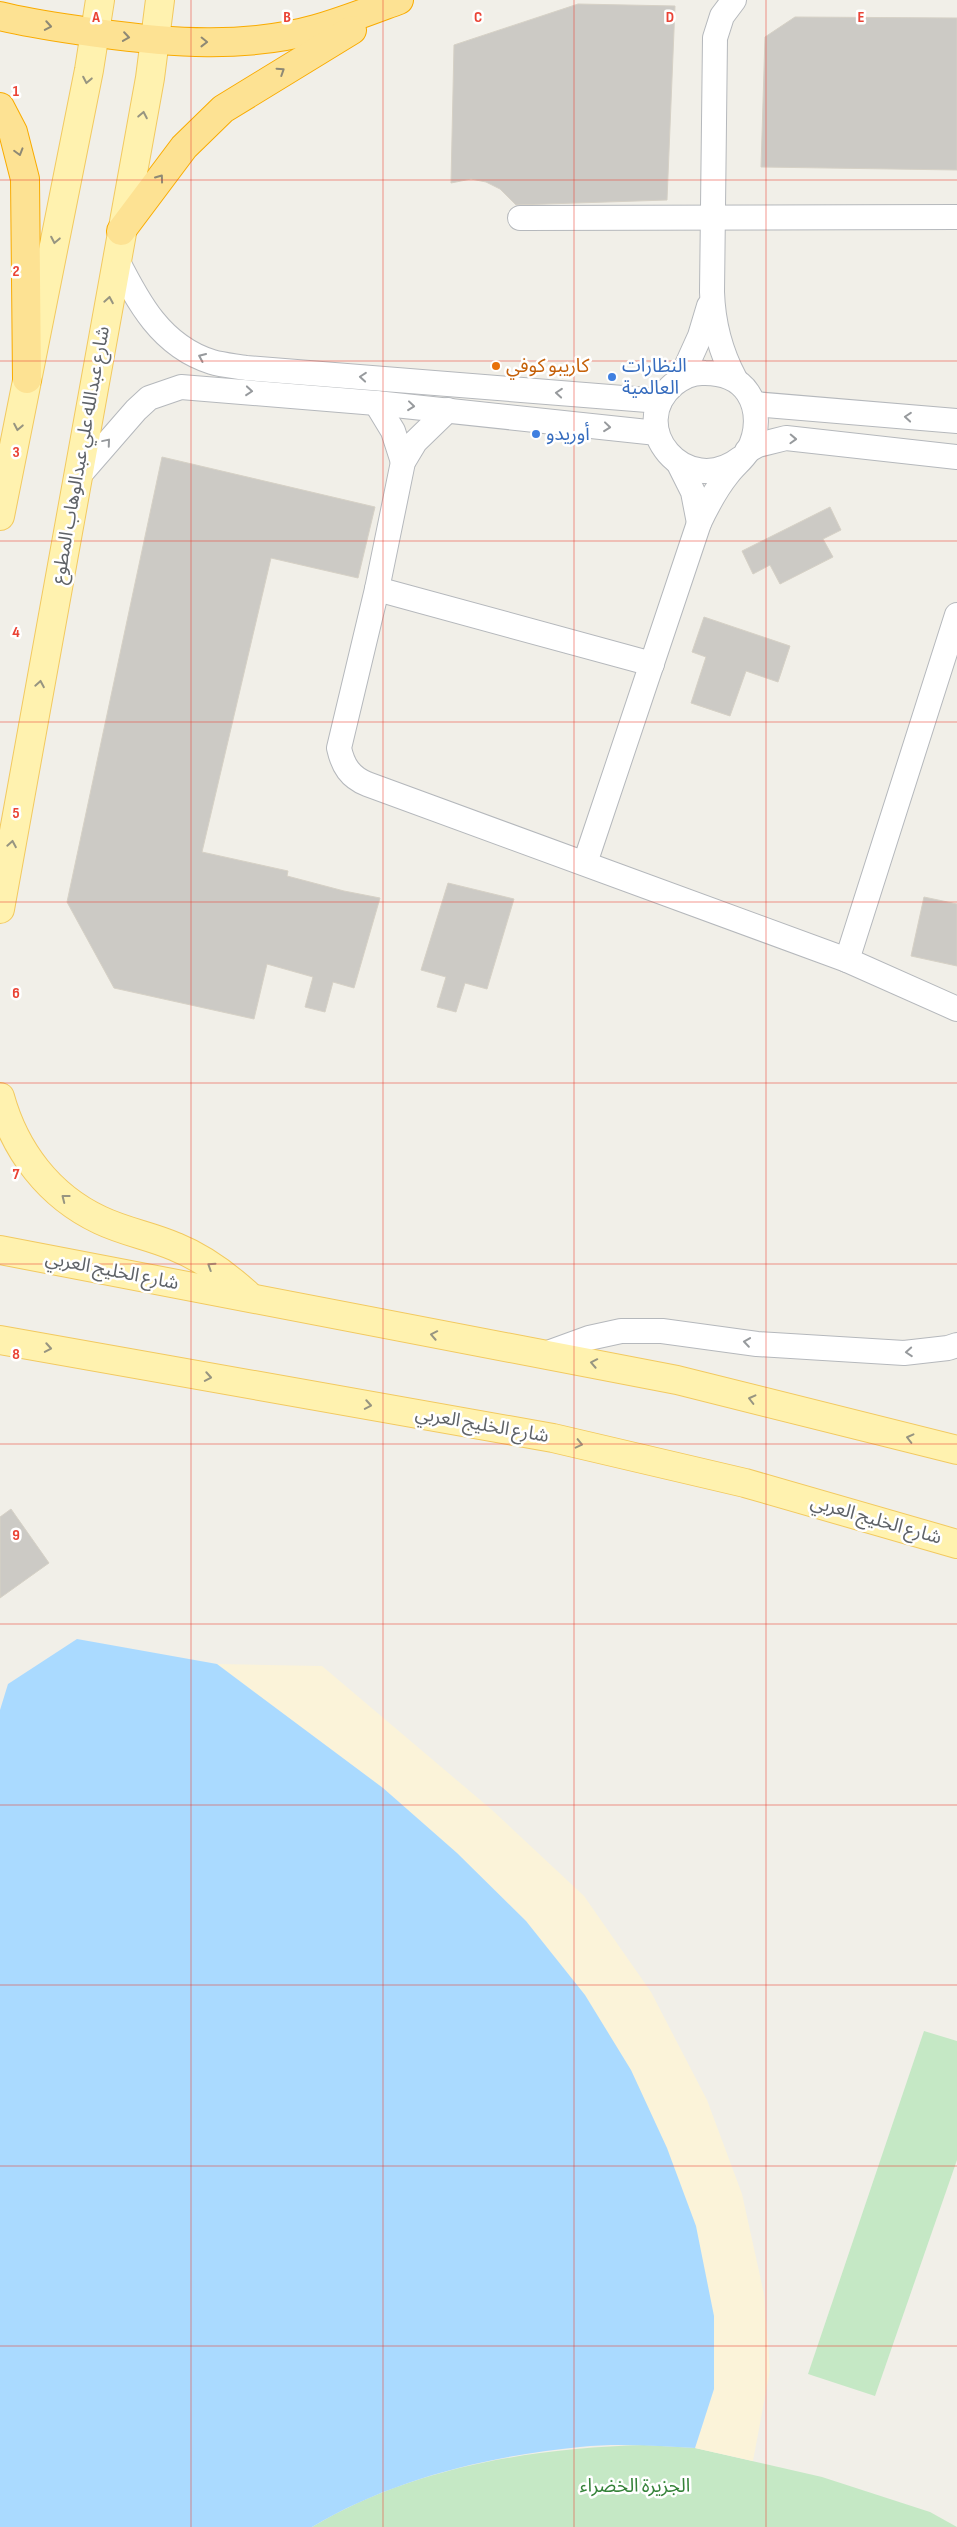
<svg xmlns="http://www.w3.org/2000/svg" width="957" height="2527" font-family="'Sofia Sans Condensed','Noto Sans Arabic',sans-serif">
<rect width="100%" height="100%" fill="#f1efe8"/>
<!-- green -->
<g fill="#c5e8c5">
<path d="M924,2031L957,2041V2160L875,2396L808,2374Z"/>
<path d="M644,2445L695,2448L822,2477L930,2512L957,2527H312C411,2468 530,2448 644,2445Z"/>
</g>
<!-- sand -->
<path fill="#fbf3d9" d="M217,1664L322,1666L492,1810L584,1896L651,1992L707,2100L742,2194L764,2294L770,2370L753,2461L695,2448L714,2389V2316L585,1995L526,1921L457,1853L383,1788Z"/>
<!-- water -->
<path fill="#aadaff" d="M77,1639L217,1664L383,1788L457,1853L526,1921L585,1995L631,2070L667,2148L696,2226L714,2316V2389L695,2448C657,2446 618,2443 580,2447C488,2456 392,2479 312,2527H0V1710L8,1684Z"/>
<!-- building -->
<g fill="#cccac5" stroke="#d6d1c6">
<path d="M578,4L675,6L667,200L516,205L500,189L486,182L471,179L451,183L454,45Z"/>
<path d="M795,17L957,18V170L761,167L765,37Z"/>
<path d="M162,457L375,507L358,578L271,558L202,852L288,871L287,876L344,891L380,898L354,988L333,982L325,1012L305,1007L313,977L267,964L254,1019L114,988L67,902Z"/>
<path d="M830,507L841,530L823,539L833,557L780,584L770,565L753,574L742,551Z"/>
<path d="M704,617L790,646L778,682L746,671L730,716L691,703L706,657L692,652Z"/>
<path d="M448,883L514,899L487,989L465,983L456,1012L437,1007L446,977L421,970Z"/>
<path d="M924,897L957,904V966L911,956Z"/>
<path d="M11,1509L49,1563L0,1598V1517Z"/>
</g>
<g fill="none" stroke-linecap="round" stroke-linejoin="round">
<defs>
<g id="street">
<path d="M734,0L722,16L715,38L712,292C713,323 720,351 735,379"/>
<path d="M520,218L957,217"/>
<path d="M116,258C138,302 161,346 212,362C222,365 234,366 246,368L660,401"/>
<path d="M681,378L700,336L709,306"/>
<path d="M376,403L393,431L403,462"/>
<path d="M754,404L957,421"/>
<path d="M448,410L415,442L403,462L377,589L339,748C343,766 350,777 367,784L847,960L957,1009"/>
<path d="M747,451L758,445L786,438L957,457"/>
<path d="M679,464L693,492L699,523"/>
<path d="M76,479L136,410L149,398L181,387L376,403L657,433"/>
<path d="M377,589L652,664"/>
<path d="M585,863L699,523C707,506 716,489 728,474C734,466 743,459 748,451C758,433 759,410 748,393C739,379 722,373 705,373C693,372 684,376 674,384C624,426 686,501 741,458"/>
<path d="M847,960L957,615"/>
<path d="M545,1354L589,1338L621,1331H662L757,1344L904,1353L948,1348L957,1345"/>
</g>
<g id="primary">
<path d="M0,516L89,70L100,0"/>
<path d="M0,909L150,78L160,0"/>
<path d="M0,1097C15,1151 49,1196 100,1220C125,1232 151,1236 176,1247C203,1258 226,1275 248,1295"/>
<path d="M0,1250L677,1380L957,1450"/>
<path d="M0,1340L553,1438L745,1483L957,1544"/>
</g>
<g id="highway">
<path d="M0,16C32,24 65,28 97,33C170,43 245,49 316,29C344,21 372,10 399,0"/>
<path d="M0,107L13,132L25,179L27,379"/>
<path d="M121,231L184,147L223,109L352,30"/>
</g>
</defs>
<!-- street casing -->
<use href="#street" stroke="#b5b8bc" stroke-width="26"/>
<!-- primary casing -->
<use href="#primary" stroke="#f2c960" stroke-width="30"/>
<!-- highway casing -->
<use href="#highway" stroke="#f9ab00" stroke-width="30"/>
<!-- street -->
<use href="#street" stroke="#fff" stroke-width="24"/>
<!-- primary -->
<use href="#primary" stroke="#fff2af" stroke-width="28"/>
<!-- highway -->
<use href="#highway" stroke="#fde293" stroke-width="28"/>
</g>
<!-- one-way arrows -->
<defs><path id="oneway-chevron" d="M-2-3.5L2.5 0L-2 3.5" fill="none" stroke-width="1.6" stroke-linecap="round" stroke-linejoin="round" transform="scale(1.25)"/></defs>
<g stroke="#8e8975">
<use href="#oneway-chevron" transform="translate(48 26) rotate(10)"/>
<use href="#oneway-chevron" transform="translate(126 37) rotate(8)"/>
<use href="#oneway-chevron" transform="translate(204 42) rotate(1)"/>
<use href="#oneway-chevron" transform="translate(281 71) rotate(-33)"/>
<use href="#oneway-chevron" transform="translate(19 152) rotate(74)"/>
<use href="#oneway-chevron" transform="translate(160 178) rotate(-54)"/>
</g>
<g stroke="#979581">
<use href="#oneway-chevron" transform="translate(87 80) rotate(101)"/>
<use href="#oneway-chevron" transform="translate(143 115) rotate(-79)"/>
<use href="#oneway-chevron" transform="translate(55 240) rotate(101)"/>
<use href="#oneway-chevron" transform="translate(109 300) rotate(-80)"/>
<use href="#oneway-chevron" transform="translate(18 427) rotate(101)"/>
<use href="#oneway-chevron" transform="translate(40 684) rotate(-80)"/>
<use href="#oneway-chevron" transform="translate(12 844) rotate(-80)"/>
<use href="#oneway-chevron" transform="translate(65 1198) rotate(-142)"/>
<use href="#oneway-chevron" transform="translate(211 1266) rotate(-147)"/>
<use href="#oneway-chevron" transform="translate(434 1335) rotate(-169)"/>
<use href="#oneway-chevron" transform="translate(48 1348) rotate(10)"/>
<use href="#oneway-chevron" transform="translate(594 1363) rotate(-169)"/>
<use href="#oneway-chevron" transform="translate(208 1377) rotate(10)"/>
<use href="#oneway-chevron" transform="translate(752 1399) rotate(-166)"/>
<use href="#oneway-chevron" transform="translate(368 1405) rotate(10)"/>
<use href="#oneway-chevron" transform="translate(910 1438) rotate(-166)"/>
<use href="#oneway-chevron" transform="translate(579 1444) rotate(13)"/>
</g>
<g stroke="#979a9d">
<use href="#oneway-chevron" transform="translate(202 357) rotate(-156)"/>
<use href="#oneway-chevron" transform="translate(363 377) rotate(-175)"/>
<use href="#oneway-chevron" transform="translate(249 391) rotate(5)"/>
<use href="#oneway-chevron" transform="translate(559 393) rotate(-175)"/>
<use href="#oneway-chevron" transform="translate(411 406) rotate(6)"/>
<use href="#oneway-chevron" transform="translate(908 417) rotate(-175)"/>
<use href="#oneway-chevron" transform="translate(607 427) rotate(6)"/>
<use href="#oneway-chevron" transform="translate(793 439) rotate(2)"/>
<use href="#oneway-chevron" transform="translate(107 442) rotate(-50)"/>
<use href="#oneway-chevron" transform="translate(747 1342) rotate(-172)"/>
<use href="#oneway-chevron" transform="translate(909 1352) rotate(176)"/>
</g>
<!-- grid -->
<path fill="none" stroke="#ea4335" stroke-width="1" stroke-opacity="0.55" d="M191,0V2527M383,0V2527M574,0V2527M766,0V2527M0,180H957M0,361H957M0,541H957M0,722H957M0,902H957M0,1083H957M0,1264H957M0,1444H957M0,1624H957M0,1805H957M0,1985H957M0,2166H957M0,2346H957"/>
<!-- markers -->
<circle fill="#e8710a" stroke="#fff" stroke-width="2" cx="496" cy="366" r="5"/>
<g fill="#3f7fe0" stroke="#fff" stroke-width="2">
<circle cx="612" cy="377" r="5"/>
<circle cx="536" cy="434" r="5"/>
</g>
<g text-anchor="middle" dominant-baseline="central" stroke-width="5" stroke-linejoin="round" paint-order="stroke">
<!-- food labels -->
<g font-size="19" fill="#c56008" stroke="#fff" text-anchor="start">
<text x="506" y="366">كاريبو كوفي</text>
</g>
<!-- shop labels -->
<g font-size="19" fill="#366cbe" stroke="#fff" text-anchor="start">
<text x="622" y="366">النظارات<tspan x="622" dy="22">العالمية</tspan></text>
<text x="546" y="434">أوريدو</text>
</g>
<!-- street labels -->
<g font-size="19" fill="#5f6368" stroke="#fff">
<text transform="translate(81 455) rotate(-80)">شارع عبدالله علي عبدالوهاب المطوع</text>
<text transform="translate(112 1271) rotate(11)">شارع الخليج العربي</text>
<text transform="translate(482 1425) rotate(10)">شارع الخليج العربي</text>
<text transform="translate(876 1520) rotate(16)">شارع الخليج العربي</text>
</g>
<!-- park labels -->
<g font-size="19" fill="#348238" stroke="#fff">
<text x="635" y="2486">الجزيرة الخضراء</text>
</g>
</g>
<g font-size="16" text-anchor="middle" font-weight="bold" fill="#ea4335" stroke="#fff" stroke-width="5" stroke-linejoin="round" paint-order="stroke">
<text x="96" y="22">A</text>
<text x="287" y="22">B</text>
<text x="478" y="22">C</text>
<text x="670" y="22">D</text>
<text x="861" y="22">E</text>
<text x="16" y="96">1</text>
<text x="16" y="276">2</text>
<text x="16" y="457">3</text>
<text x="16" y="637">4</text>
<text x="16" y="818">5</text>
<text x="16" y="998">6</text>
<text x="16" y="1179">7</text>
<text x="16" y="1359">8</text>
<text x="16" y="1540">9</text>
</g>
</svg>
